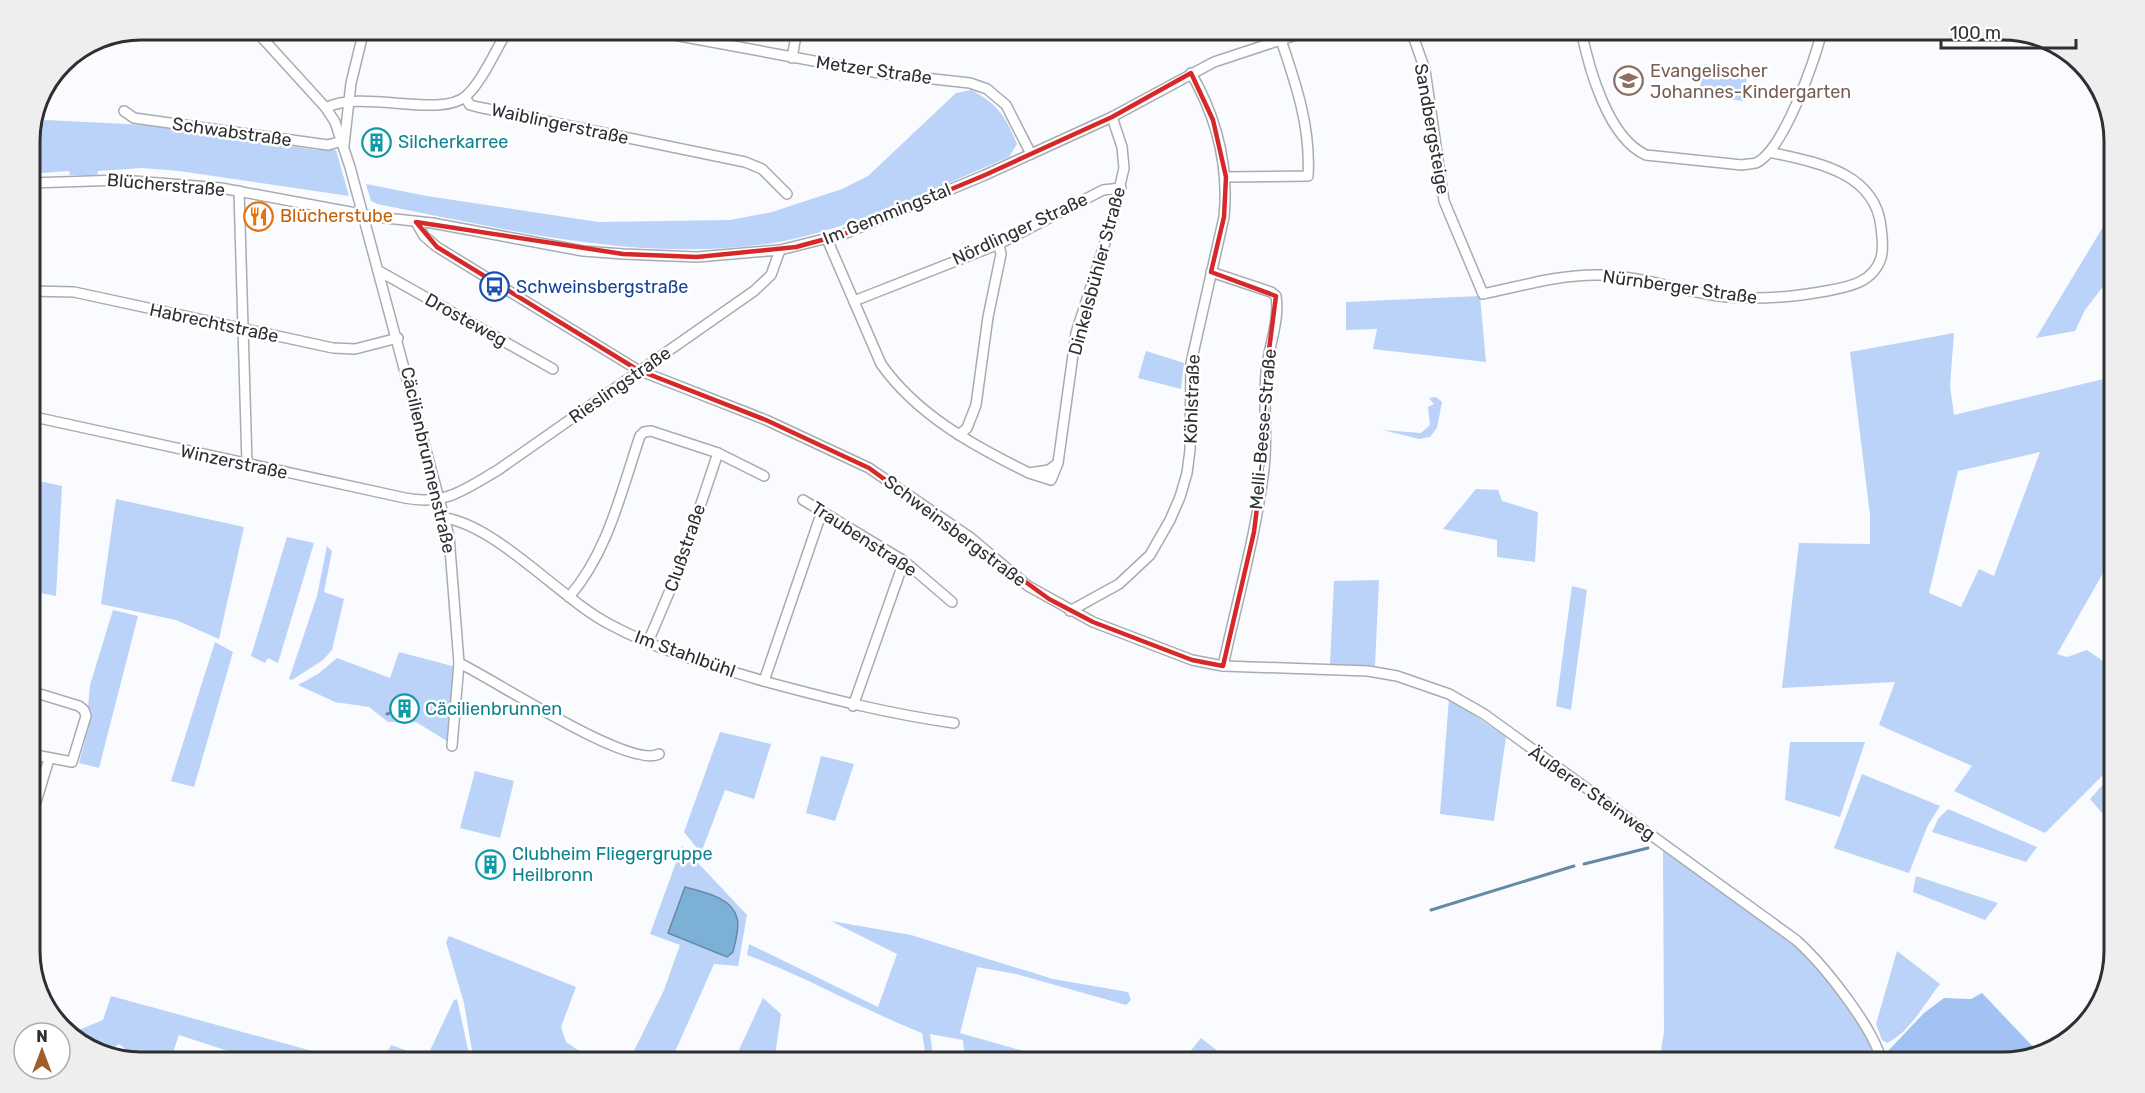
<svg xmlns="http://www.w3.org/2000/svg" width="2145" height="1093" font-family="Rubik,sans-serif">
<rect width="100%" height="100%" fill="#f9fbff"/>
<!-- green -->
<g fill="#bbd3f8" fill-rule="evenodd">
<path d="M1704,64L1748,72L1743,101L1699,95Z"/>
<path d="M971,90C998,104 1006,117 1017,144L1009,157C937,187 856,228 779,242C648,265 505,229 377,204L371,201L366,184L427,196L598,222L730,220L772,212L842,189L868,176L956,93Z"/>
<path d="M46,120L146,125L317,150H336L349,196L179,171L142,168L98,171L97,176L70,175L69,171L42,173L30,169V145L43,121Z"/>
<path d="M2115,207V271L2085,310L2075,331L2036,338Z"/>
<path d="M1480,296L1486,362L1373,349L1377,329L1346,330V302Z"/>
<path d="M1954,333L1950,386L1954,415L2112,377L2115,368V552L2057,654L2067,657L2087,650L2115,669V763L2045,833L1954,791L1972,766L1879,725L1895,682L1782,688L1799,543L1870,544V515L1850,352ZM2040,452L1994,576L1979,569L1961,607L1929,593L1958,471Z"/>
<path d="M1146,351L1184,363L1181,389L1138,378Z"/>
<path d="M1436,397L1442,402L1437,428L1430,437L1419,439L1383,430L1421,433L1430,425L1428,407L1434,404L1429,398Z"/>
<path d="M30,479L62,486L56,596L30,591Z"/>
<path d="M1476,489L1498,490L1502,501L1538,512L1535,562L1497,557V540L1443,529Z"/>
<path d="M116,499L244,527L219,639L176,620L101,604Z"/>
<path d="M287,537L314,543L278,663L268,658L265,663L251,656Z"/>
<path d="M327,546L332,551L324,592L344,599L332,650L323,660L292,680L289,679L317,596Z"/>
<path d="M1379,580L1375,666L1330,664L1334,581Z"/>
<path d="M1572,586L1587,590L1571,710L1556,706Z"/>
<path d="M113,610L138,616L99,768L79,763L92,715L88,707L90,685Z"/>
<path d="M215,642L233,652L194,787L171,781Z"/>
<path d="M399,652L456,667L447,741L416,722H388L369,707L335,702L298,685L318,674L337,658L390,678Z"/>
<path d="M1449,698L1506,737L1494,821L1440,814Z"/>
<path d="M720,732L771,744L754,799L725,790L701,853L684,832Z"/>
<path d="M1790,742H1865L1840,817L1785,800Z"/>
<path d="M821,756L854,764L835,821L806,813Z"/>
<path d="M475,771L514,781L500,838L460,828Z"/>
<path d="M2113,773L2115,776V828L2090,799Z"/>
<path d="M1862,774L1940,806L1928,825L1909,873L1834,848Z"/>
<path d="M1948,809L2037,847L2026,862L1932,832L1938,819Z"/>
<path d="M1663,845L1805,951L1844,999L1883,1063H1659L1664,1032Z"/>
<path d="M682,846L747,915L738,966L714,964L670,1063H628L664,990L680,945L650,934Z"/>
<path d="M1916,876L1998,903L1985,920L1913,892Z"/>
<path d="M831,921L911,935L1053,979L1128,992L1131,1000L1126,1005L1016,974L977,967L960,1033L1066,1063H965L963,1040L930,1034L934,1063H927L922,1033C863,1010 807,977 747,955L749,944L878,1007L897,954Z"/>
<path d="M449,936L576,987L561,1027L566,1042L590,1058L587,1063H474L464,1003L446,942Z"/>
<path d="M1897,951L1940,984C1925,1003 1909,1033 1887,1043L1882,1040L1876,1024Z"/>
<path d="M111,996L356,1063H264L179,1035L169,1063H143L119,1044L106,1055L92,1051L71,1033L103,1020Z"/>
<path d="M763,998L781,1014L774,1063H733Z"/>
<path d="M457,999L471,1063H424L454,1000Z"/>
<path d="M1201,1038L1233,1063H1181Z"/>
<path d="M391,1045L422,1056L418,1063H382Z"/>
</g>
<!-- forest -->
<path fill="#a2c2f3" d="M1982,993L2037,1051L2082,1026L2065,1044L2004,1063H1886L1887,1052L1924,1013L1944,998L1971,999Z"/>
<!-- water -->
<path fill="#7cb1d5" stroke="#658aa4" stroke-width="1.5" d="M685,887C703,892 732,897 737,918C740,927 735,943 733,952L727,957L668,933Z"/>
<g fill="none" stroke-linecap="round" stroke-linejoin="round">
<!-- stream -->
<g stroke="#658aa4" stroke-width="3">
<path d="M387,714L409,707"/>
<path d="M1584,864L1648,848"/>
<path d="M1431,910L1574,866"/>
</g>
<defs>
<g id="minor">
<path d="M255,30L326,108L335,122L350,167L449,536L459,663L452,746"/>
<path d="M647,30L879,73L970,83L987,89L1006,105L1031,154"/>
<path d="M1411,30L1425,70L1444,201L1483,294C1521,286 1561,274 1600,275C1639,276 1675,289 1712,295C1751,301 1788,298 1826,291C1848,287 1873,283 1881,258C1884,248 1882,237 1881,227C1875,171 1814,162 1769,152"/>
<path d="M1581,30C1589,69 1608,138 1646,155L1742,165C1746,164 1752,164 1756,163C1783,151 1816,59 1822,30"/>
<path d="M1706,35L1708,30"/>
<path d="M792,58L797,30"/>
<path d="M465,97L470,105L478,107L745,162L762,169L787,194"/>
<path d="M326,108C361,89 440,119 466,96C482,82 496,49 508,30"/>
<path d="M124,111L134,118L328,145L342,141"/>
<path d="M344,145L351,83L364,30"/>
<path d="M1226,177L1308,176C1311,128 1296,84 1281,40"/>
<path d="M30,183L121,180L221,188L377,217L432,223L583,251L623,254L697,257L780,250L844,234L985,175L1112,117L1214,62L1311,30"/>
<path d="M239,191L247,464"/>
<path d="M416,222L424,236L437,247L638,370L766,420L869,468L971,538L1028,586L1093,622L1192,660L1223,666L1368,671L1397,676L1449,694L1484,714L1796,940C1823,964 1875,1029 1882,1063"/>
<path d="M827,239L881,364C917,415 974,446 1029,473"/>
<path d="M379,271L553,369"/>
<path d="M1211,272L1271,292L1276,296C1280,322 1268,347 1266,373C1263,405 1268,436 1264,469C1256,535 1237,601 1223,666"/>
<path d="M30,291L74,292L333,348L355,349L398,338"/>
<path d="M854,301L999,244L1103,190L1121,188"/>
<path d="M30,416L405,498C445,506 465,489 498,470L754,291L771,275L780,250"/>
<path d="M959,435L967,428L976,405L988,317L1001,254L999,244"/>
<path d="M1058,463L1051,480L1029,473L1049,470L1058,463L1076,333L1111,224L1124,168L1122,147L1112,117"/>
<path d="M803,500L904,561L952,602"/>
<path d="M445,518C497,526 560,598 609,624C659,651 713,666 767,682C830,699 890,714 954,723"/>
<path d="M569,597C608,552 621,492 640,436L644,432L651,431L718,453L764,476"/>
<path d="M1070,611L1119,584L1150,555L1170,520L1180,497L1187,473L1190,450L1191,363L1224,217C1229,166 1217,118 1191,73"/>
<path d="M648,642L679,569L718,453"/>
<path d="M459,663C492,678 630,770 659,754"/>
<path d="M764,681L819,520L827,516"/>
<path d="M30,691L79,706L84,710L86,716L72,762L30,754"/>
<path d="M853,706L904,561"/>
<path d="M30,822L49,759"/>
</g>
</defs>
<!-- minor casing -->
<use href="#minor" stroke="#a8acb1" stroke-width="12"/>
<!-- minor -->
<use href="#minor" stroke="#fff" stroke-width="9"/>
</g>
<!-- marked area -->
<path fill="none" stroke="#d62828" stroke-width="4.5" stroke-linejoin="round" d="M1191,73L1213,120L1226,177L1224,217L1211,272L1276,296L1266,373L1267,426L1254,532L1223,666L1192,660L1093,622L1049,599L869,468L766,420L638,370L437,247L416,222L623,254L697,257L796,247L844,234L985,175L1112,117Z"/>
<!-- icons -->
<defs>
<symbol id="school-ring" viewBox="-11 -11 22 22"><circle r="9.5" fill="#fff" stroke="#8d6e63" stroke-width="1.5"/><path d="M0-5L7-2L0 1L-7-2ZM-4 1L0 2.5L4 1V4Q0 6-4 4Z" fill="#8d6e63"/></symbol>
<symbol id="building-ring" viewBox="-11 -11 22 22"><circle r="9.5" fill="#fff" stroke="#0f9aa8" stroke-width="1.5"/><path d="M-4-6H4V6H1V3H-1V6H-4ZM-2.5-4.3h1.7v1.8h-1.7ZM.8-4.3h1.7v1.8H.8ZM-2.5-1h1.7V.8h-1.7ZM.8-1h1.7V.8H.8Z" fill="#0f9aa8"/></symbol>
<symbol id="restaurant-ring" viewBox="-11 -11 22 22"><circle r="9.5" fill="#fff" stroke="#e8710a" stroke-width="1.5"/><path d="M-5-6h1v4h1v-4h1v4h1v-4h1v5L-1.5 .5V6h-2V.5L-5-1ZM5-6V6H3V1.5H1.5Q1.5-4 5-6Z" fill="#e8710a"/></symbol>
<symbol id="bus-ring" viewBox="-11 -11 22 22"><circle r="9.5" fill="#fff" stroke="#1a4fb4" stroke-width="1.5"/><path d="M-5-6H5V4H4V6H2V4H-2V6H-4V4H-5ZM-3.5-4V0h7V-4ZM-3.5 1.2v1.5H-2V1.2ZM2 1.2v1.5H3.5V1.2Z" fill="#1a4fb4"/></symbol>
</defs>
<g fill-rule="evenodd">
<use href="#school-ring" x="1612" y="64" width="33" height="33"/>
<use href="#building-ring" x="360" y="126" width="33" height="33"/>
<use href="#restaurant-ring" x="242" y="200" width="33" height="33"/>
<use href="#bus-ring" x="478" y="270" width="33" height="33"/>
<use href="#building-ring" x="388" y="692" width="33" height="33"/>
<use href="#building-ring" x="474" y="848" width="33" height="33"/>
</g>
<g text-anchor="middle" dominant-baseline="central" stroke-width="5" stroke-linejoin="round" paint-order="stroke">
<!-- street labels -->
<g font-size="18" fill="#2e2f31" stroke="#fff">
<text transform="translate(874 70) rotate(8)">Metzer Straße</text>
<text transform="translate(560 124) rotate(12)">Waiblingerstraße</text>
<text transform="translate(1432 129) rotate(80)">Sandbergsteige</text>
<text transform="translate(232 132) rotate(8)">Schwabstraße</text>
<text transform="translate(166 185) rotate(5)">Blücherstraße</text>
<text transform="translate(887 214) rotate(-22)">Im Gemmingstal</text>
<text transform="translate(1020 229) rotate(-25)">Nördlinger Straße</text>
<text transform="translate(1097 271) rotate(-75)">Dinkelsbühler Straße</text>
<text transform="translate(1680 287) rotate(8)">Nürnberger Straße</text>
<text transform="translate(466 320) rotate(29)">Drosteweg</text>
<text transform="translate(214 323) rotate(12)">Habrechtstraße</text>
<text transform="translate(620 385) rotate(-35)">Rieslingstraße</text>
<text transform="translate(1192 399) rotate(-88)">Köhlstraße</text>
<text transform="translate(1263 429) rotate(-85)">Melli-Beese-Straße</text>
<text transform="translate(428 460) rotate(77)">Cäcilienbrunnenstraße</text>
<text transform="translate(234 462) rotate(12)">Winzerstraße</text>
<text transform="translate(955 531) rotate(37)">Schweinsbergstraße</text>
<text transform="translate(864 539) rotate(33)">Traubenstraße</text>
<text transform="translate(685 548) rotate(-71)">Clußstraße</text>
<text transform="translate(685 654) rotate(20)">Im Stahlbühl</text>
<text transform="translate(1592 793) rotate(35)">Äußerer Steinweg</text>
</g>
<!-- education labels -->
<g font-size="18" fill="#785e54" stroke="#fff" text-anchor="start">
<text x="1650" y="71">Evangelischer<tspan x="1650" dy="21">Johannes-Kindergarten</tspan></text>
</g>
<!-- culture labels -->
<g font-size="18" fill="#0d838f" stroke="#fff" text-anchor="start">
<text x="398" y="142">Silcherkarree</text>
<text x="425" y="709">Cäcilienbrunnen</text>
<text x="512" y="854">Clubheim Fliegergruppe<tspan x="512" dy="21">Heilbronn</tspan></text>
</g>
<!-- food labels -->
<g font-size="18" fill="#c56008" stroke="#fff" text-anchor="start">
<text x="280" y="216">Blücherstube</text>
</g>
<!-- transit labels -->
<g font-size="18" fill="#164399" stroke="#fff" text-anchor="start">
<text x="516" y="287">Schweinsbergstraße</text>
</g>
</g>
<!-- crop -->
<path d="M0 0H2145V1093H0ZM141 40H2003A101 101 0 0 1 2104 141V951A101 101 0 0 1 2003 1052H141A101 101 0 0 1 40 951V141A101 101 0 0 1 141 40Z" fill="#eeeeef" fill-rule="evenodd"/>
<path fill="none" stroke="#2e2f31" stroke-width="3" d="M141 40H2003A101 101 0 0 1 2104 141V951A101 101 0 0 1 2003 1052H141A101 101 0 0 1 40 951V141A101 101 0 0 1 141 40Z"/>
<!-- north arrow -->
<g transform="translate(42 1051)"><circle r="28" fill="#ffffff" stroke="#abacad" stroke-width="1.5"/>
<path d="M0-4.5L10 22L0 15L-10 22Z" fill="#9f6028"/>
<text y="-9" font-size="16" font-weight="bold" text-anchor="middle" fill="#2e2f31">N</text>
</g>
<!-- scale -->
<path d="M1941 39v9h135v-9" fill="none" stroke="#2e2f31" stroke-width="3"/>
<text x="1950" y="39" font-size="18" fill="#2e2f31" stroke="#ffffff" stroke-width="4.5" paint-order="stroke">100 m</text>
</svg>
